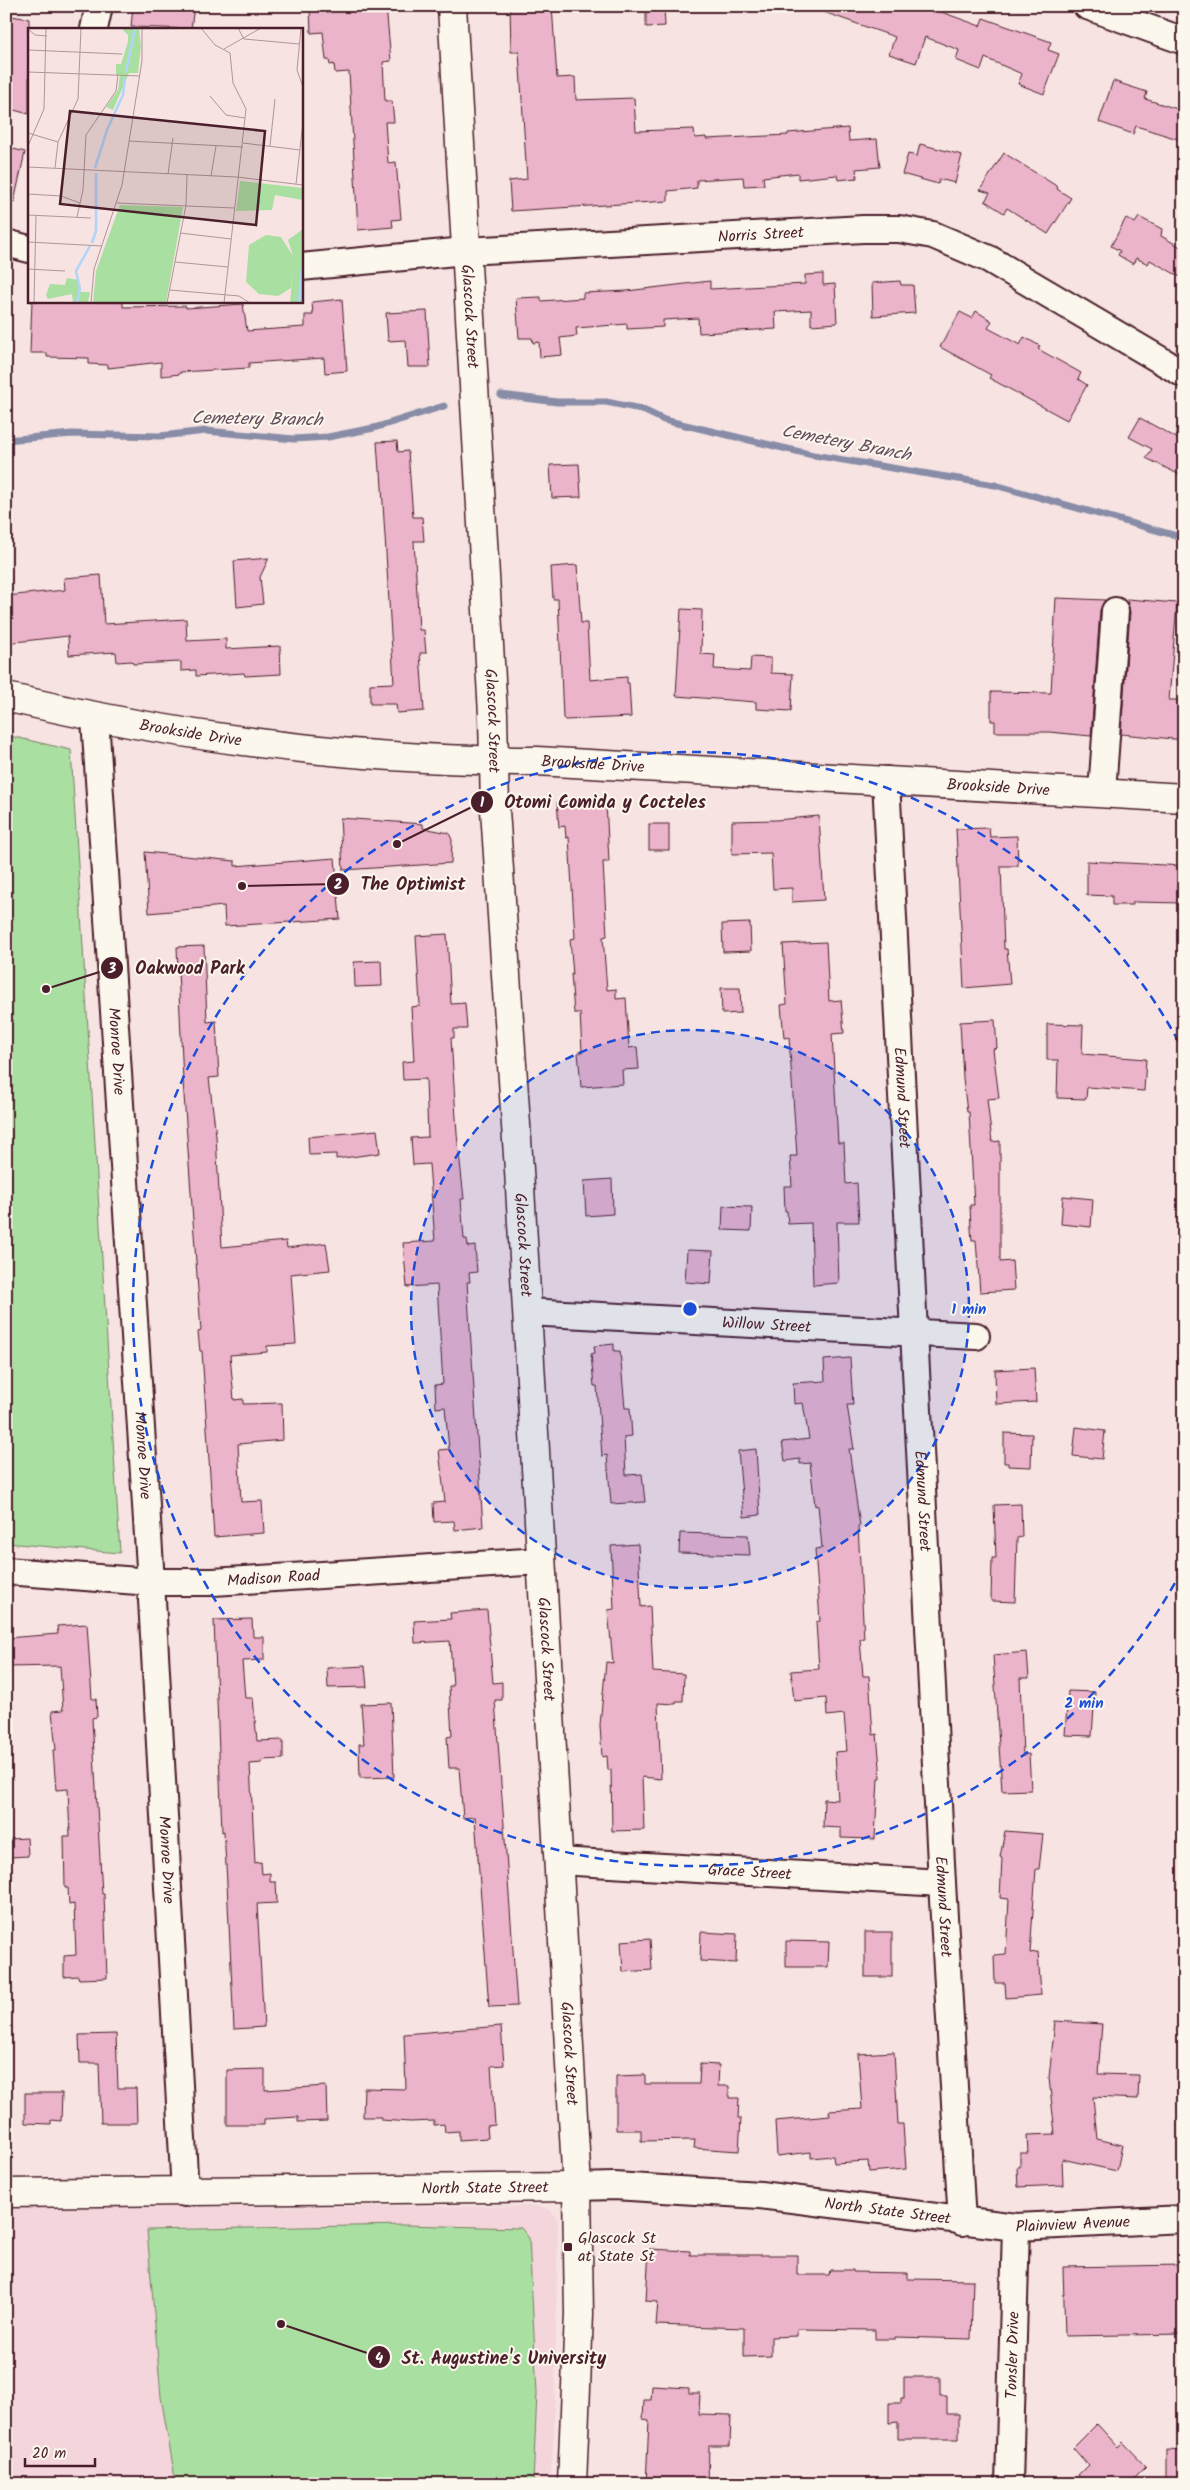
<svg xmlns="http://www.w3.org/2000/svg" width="1190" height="2490" font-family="Kalam,sans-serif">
<rect width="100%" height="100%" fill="#f6e3e2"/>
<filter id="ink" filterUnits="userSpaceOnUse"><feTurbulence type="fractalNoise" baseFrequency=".02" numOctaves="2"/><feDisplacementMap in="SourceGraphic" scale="10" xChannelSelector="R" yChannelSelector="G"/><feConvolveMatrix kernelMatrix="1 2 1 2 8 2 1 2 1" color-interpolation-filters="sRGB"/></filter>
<g filter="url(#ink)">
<!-- built -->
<path fill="#f3d5db" d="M536,2206L550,2210L558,2220L554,2429L550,2484H6V2208Z"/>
<!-- green -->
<g fill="#aadfa2" stroke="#7a7f66">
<path d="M6,735L71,750L120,1553L6,1543Z"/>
<path d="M404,2225L521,2228L529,2238L537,2393L533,2484H176L161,2397L147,2230Z"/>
</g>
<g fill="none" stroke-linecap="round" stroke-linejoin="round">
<!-- stream -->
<g stroke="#888ca7" stroke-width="7">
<path d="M501,395L557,402H606L641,409L664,420L813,455L995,485L1184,538"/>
<path d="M6,440L72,434L160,436L206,431L294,439L328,437L374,428L444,406"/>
</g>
</g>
<!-- building -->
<g fill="#ebb4cb" stroke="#4a1f2b">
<path d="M133,6H194L191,29L131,27Z"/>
<path d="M331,6H386L391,61L383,62L385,101H392L394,122H385L388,163L396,162L401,219L392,220L393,227L358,230L349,72L335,73L334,64L330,65L329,60H326L323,32L311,33L310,8Z"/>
<path d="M510,6H552L557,78L575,77L576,100L634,98L636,131L694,129L695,138L706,137V139L788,135V133L848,128L849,141L877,139L880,167L856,169L857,178L838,180L837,175L798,179V173L763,177L764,185L744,186L743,177L697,180V188L668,191V201L511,211L509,181L527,179L519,52H511Z"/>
<path d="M646,6H664L665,26L646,27Z"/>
<path d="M815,6H925L980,26L983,18L1051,42L1048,50L1059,54L1044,94L1018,84L1022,74L985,58L981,70L956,60L959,50L925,37L916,63L889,54L895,37L815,9Z"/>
<path d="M6,15L29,19V114L6,108Z"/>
<path d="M1113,81L1147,92L1145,99L1184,111V141L1136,126L1133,134L1099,122Z"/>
<path d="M920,144L962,155L955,183L939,179L938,184L902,174L908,154L917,156Z"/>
<path d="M6,147L25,152L14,202L6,201Z"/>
<path d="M1004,153L1058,187L1057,189L1071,198L1048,234L1007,208L1004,213L985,201L990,193L980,190Z"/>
<path d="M1139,217L1162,229L1161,236L1184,249V279L1150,260L1148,264L1136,258L1133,264L1118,255L1120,251L1111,246L1126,218L1135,223Z"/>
<path d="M823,274V285L835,284L837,323L811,325V310L775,312L776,329L699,333L698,318L663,320V327L627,329V324L576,328L577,336L560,338L562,355L540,357L539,342L533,343L532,338H519L516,298L541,297V301L583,298V293L627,291L710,281V289L805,284V275Z"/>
<path d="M900,281L901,285H913L915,313L873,316L872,283Z"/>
<path d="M342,299L347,371L325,373L324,358L249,363V368L180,372V374L161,376V362L108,368V365L89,364V358L47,357V353H30L32,301L123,302V307L186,306V308L243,304L247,331L305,327V315H313L312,302Z"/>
<path d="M427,311L430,367H408L406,340L388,341L386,313Z"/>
<path d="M976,311L992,321L988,328L1020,345L1024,337L1040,346L1038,349L1081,373L1078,379L1087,385L1067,420L989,378L991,375L940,347L960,312L972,318Z"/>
<path d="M1140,418L1184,442V477L1146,458L1152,449L1129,437Z"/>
<path d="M397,441L398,452L408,451L413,517H422L424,541H414L419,630H424L426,653H420L424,711L397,713L396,704H370V684L394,683L381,471H379L377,442Z"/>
<path d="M579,464L581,497L552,498L550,465Z"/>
<path d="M269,558L260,577L263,604L237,607L234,561Z"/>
<path d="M577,565L581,623H587L590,680L627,677V683H629L631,717L565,720L563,718L558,599H553L551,567Z"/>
<path d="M101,575L104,624L186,619L187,641L226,639V649L280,646L281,674L245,676L244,673L196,676V670L181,671V662L133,664L132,661L117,662L116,652L69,655L68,636L6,643V596L65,590L64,578Z"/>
<path d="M1056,598L1105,600L1100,610L1091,736L1049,732H995V721H991V692L1051,693Z"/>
<path d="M1127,599L1177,603L1169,700H1184V740L1121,734L1130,612Z"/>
<path d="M681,609L702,610L701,654L715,655L714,669L750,671L751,657L771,658V673L793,674L791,711L756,709V702L676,696Z"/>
<path d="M578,801L579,804L606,802L609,862H603L607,936L603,937L607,990L616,989V999L626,998L629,1048L637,1047L639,1069L622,1070L623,1084L581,1087L578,1052H582L580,1013H574L571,974L573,975L570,939L575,938L569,837L566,838L565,826L559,827L557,802Z"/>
<path d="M819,816L824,900L792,902V888L773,889L771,853L732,854V821L776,820Z"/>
<path d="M340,818L423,824V828L449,833L452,840L451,863L343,870Z"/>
<rect x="649" y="824" width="20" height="26"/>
<path d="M989,828L990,837L1017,836L1018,866H1001L1004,949H1007L1010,984L964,988L956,829Z"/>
<path d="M145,852L235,861V866L335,858L340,919L225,926L224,906L149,913Z"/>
<path d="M1087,861L1184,866V903L1133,902V905H1112V896L1087,895Z"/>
<path d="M750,923L751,951L723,952L722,924Z"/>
<path d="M447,934L451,1004L465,1003L467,1029H454V1038H451L457,1134L464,1199H461L464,1239H467L468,1247L475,1246L477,1272L469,1273L470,1282H467L483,1527L455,1530L454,1521L434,1522L433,1503L445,1502L439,1450L449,1449L445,1407L436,1408L435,1385L443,1384L437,1285L407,1287L403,1243L435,1241L429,1164L413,1165L411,1138L428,1137L426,1079L403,1080L402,1062L414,1061L411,1007L420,1006L416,936Z"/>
<path d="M826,942L829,1001L841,1000L844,1033L832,1034L838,1143H844L846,1184L857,1183L859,1222H837L839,1283L813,1285L811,1223L788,1224L787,1211H785L784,1186H792L790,1156H797L789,1037L784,1038L781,1005L787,1004L783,944Z"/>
<path d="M204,946L207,1022L216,1021L219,1077L209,1078L216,1136L222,1247L286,1241L287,1248L326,1243L330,1270L291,1274L296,1344L267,1346V1352L230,1355L234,1400L243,1399V1404L282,1403L283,1440L238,1444L241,1502L262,1501L264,1533L214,1537L202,1351H200L198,1332L201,1331L183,1081L177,947Z"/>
<path d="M381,961L382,986L355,987L354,962Z"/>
<path d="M721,988H740L741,1013L722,1014Z"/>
<path d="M995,1020L997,1048L993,1049L999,1098L987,1099L992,1142L1000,1141V1262L1012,1261L1014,1290L980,1292L976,1240H972L971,1229L970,1205H974L969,1112H967L963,1078L960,1022Z"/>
<path d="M1047,1024L1083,1025L1082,1054L1146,1059L1144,1091L1087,1087L1086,1099L1057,1098L1058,1060H1047Z"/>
<path d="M377,1130L380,1153L336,1159V1154L309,1155L308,1137Z"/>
<path d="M612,1179L613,1214L586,1216L584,1181Z"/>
<path d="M1063,1196L1093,1199L1091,1227L1061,1224Z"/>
<path d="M723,1206L752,1207L751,1231L722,1230Z"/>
<path d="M687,1250L713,1251L711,1284L685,1282Z"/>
<path d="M614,1344V1351H620L625,1408H630L632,1436L624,1437L626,1475L642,1474L645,1502L611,1504L607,1455L602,1456L597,1386H594L591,1354L595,1353L594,1346Z"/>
<path d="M850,1358L853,1405H847L854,1449H849L860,1526H858L864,1639H860L863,1676H869L873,1735L877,1734L881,1778H878L875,1839L841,1838V1828L823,1827L824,1799L838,1800L835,1752L847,1751L844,1714L827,1716L826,1698L794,1701L791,1671L819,1669L816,1622L820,1621L815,1549L822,1548L818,1505L815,1506L810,1463L800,1464V1459L785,1461L782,1442L809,1439L803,1403L794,1404L793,1383L825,1381L824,1360Z"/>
<path d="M1034,1368L1036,1402L996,1404L995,1370Z"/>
<path d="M1076,1427L1105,1431L1102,1459L1073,1456Z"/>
<path d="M1004,1433L1032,1434L1031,1467L1008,1466V1463H1004Z"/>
<path d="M756,1449L760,1515L744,1517L738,1451Z"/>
<path d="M1021,1504L1022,1537L1017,1538L1015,1602L991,1601L992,1558H996L994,1505Z"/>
<path d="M680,1533L748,1535L750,1555L679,1553Z"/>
<path d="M638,1544L641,1607L650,1606L653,1672L684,1674L683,1701H676V1704L658,1703L661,1779L642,1777L644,1830L612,1831L611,1769L608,1770L607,1756L602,1757L600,1725L606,1662L613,1663L608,1610L614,1609L611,1546Z"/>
<path d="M487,1610L493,1683L502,1682V1700H495L517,2006L489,2007L475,1817L463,1818L459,1768H449L447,1737L452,1736L449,1686H453L450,1641L415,1643L414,1621L451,1619L450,1613Z"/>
<path d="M252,1619L253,1637H264V1660L242,1661L245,1698H253L257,1741L283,1740V1759L262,1760V1763L250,1764L255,1863L261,1862L262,1874L270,1873V1882H276L277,1903L257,1904L264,2027L234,2029L227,1883L224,1831L222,1832L214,1620Z"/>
<path d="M87,1624L92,1699H96L97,1717L92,1718L102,1894H104L107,1978L79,1979L78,1976L64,1977V1956L76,1955L74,1904L69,1905L68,1888H65L64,1836H70L68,1789L56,1790L53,1750H56L52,1711L63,1710L60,1666L6,1667V1638L58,1634L57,1626Z"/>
<path d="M1027,1652L1029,1678H1020L1023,1755L1029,1754L1031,1790L1002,1791L993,1655Z"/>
<path d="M365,1666L367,1687L328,1688L327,1668Z"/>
<path d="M1068,1691L1095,1692L1092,1736L1065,1735Z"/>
<path d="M391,1703L394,1777L360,1778L359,1744H364L361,1704Z"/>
<path d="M1005,1831L1043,1834L1039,1869H1036L1030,1953L1038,1952L1041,1995L1006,1998L1005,1983H995L994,1955L1006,1954L1009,1899L1000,1898L1002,1858L1000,1857Z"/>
<path d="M27,1838L28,1856L10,1857V1839Z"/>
<path d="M701,1932L737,1934L736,1963L700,1961Z"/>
<rect x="865" y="1932" width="27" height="45"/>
<path d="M650,1939L652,1970L623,1972L621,1941Z"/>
<path d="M786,1941L829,1942L828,1967H786Z"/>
<path d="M1055,2021L1102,2024L1098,2074L1139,2075L1138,2099L1093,2097L1097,2139L1122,2145L1117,2171L1062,2159L1063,2185L1018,2187L1017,2167H1020V2153H1028L1027,2135L1055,2134L1049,2078Z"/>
<path d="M501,2026L504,2065L491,2066L495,2125L487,2126L488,2138L459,2140V2131L445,2132L444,2124L434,2125V2121L410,2122L381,2120V2117H363L364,2088L406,2089L404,2034Z"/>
<path d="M116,2034L118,2088H136L137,2123H101L99,2063H80L79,2035Z"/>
<path d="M894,2052L898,2124H903L906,2169L869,2172L868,2161L834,2163L833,2156L811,2158V2152L777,2156L775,2121L830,2116L829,2111L862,2109L858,2054Z"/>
<path d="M700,2064L719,2065L718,2086H729V2098H739L738,2118H741L739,2151L694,2148L695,2140L641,2141V2130H616V2076L645,2075V2084H699Z"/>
<path d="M265,2069V2090L326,2086L327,2121L298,2122V2117L264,2119V2125H227V2070Z"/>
<path d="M25,2093H62L61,2121L51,2120V2124L25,2123Z"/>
<path d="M649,2249L690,2251V2255H797V2275H829L830,2270H853V2272L908,2273V2279L973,2280L971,2339L895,2337V2339H875V2330L797,2329V2336L771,2337V2356L744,2357V2328L656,2325L658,2302L646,2301Z"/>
<path d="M1184,2265V2334L1065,2336L1063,2267Z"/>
<path d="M904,2377H940V2396H947V2414H959V2439H898V2422L889,2423V2403H901V2398H904Z"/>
<path d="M652,2386L689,2388V2393H700L699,2414L731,2415L730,2446H709L708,2484H646L649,2420L643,2419L644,2400H651Z"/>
<path d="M1097,2424L1118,2447L1123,2442L1146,2466L1128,2484H1087L1078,2475L1088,2465L1073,2448Z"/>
<path d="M1166,2450L1184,2451V2484H1166Z"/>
</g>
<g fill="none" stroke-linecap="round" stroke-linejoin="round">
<defs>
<g id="minor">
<path d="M1087,6L1184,41"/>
<path d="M94,29L99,6"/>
<path d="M6,243L29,249"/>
<path id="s1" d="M301,267L465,251L863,229H899L933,235L989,259L1184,374"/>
<path id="s2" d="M95,718L151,1582L185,2193"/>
<path id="s3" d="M886,780L942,1883L962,2222"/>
<path d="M1102,792L1115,611"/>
<path id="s4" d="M527,1312L976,1336"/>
<path id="s5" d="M6,1571L151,1582H213L540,1561"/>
<path id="s6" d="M558,1861L942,1883"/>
<path id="s7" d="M577,2187L614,2186L760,2195L1016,2227L1184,2219"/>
<path id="s8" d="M1009,2484L1016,2227"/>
</g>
<g id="tertiary">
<path id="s9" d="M452,6L493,714L495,810L519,1170L577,2187L579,2314L572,2484"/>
<path id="s10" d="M6,697C180,738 358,761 537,761L1184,798"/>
<path id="s11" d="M6,2193L577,2187"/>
</g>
</defs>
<!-- minor casing -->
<use href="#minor" stroke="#4a1f2b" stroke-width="30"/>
<!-- tertiary casing -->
<use href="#tertiary" stroke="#4a1f2b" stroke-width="31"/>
<!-- minor -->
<use href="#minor" stroke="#fbf7ec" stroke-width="26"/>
<!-- tertiary -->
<use href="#tertiary" stroke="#fbf7ec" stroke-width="28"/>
</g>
</g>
<!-- distance rings -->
<circle cx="690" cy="1309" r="279" fill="#1d4ed8" fill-opacity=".12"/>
<g fill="none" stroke="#1d4ed8" stroke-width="2.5" stroke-dasharray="9 6">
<circle cx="690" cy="1309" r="279"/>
<path d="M1182 1570A557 557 0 1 1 1182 1048"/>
</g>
<!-- markers -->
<rect fill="#4a1f2b" stroke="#fbf7ec" stroke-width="2" x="563" y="2242" width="10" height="10" rx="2.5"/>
<g text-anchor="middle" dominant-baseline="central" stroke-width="4" stroke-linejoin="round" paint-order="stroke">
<!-- street labels -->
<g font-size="16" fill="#4a1f2b" stroke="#fbf7ec">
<text stroke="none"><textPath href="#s1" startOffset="461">Norris Street</textPath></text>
<text stroke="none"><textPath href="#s9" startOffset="311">Glascock Street</textPath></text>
<text stroke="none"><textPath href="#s9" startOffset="716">Glascock Street</textPath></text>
<text stroke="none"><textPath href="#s10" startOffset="188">Brookside Drive</textPath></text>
<text stroke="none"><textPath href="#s10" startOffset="592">Brookside Drive</textPath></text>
<text stroke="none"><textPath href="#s10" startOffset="998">Brookside Drive</textPath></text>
<text stroke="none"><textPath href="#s2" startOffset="334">Monroe Drive</textPath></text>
<text stroke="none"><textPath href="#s3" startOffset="318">Edmund Street</textPath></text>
<text stroke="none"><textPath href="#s9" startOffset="1241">Glascock Street</textPath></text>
<text stroke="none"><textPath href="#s4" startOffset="240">Willow Street</textPath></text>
<text stroke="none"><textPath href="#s2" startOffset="739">Monroe Drive</textPath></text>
<text stroke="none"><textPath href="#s3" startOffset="722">Edmund Street</textPath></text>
<text stroke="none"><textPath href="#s5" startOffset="268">Madison Road</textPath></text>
<text stroke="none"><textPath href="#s9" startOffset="1646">Glascock Street</textPath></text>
<text stroke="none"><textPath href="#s2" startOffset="1144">Monroe Drive</textPath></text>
<text stroke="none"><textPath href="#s6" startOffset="192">Grace Street</textPath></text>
<text stroke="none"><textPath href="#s3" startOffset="1128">Edmund Street</textPath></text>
<text stroke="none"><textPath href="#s9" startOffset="2051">Glascock Street</textPath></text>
<text stroke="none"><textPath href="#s11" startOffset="479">North State Street</textPath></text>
<text stroke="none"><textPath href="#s7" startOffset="312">North State Street</textPath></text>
<text stroke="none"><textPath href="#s7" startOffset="498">Plainview Avenue</textPath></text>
<text stroke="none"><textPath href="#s8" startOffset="129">Tonsler Drive</textPath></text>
</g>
<!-- poi labels -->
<g font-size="16" fill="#4a1f2b" stroke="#fbf7ec" text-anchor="start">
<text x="578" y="2238">Glascock St<tspan x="578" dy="18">at State St</tspan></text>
</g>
<!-- water labels -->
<g font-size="18" font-style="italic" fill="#644c5e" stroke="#fbf7ec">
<text transform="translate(257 420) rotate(1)">Cemetery Branch</text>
<text transform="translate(846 444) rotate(11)">Cemetery Branch</text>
</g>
</g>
<!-- overview -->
<g transform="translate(28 28)">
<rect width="275" height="275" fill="#f6e3e2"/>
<path d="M93,0H111L113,18L110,45H101L85,82L78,79L90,62L92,47H88V36H93L100,14V7ZM212,153L275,160V172L247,167L244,182L208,183ZM92,177L155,179L138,275H65L68,243ZM275,201V275H262L265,241L263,260L250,268L231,266L218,254L221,217L238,207L253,209L265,228L260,212ZM39,250L51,252L52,264H62L60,275H45L44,266L20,271L18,267L22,256L37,257Z" fill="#aadfa2"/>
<path fill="none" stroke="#b1d4f9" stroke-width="2.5" d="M98,44L107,0M67,140L79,102L95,67L97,50M64,215L68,203V145M49,275L52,261L48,243L62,218M271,275L275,228"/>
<path fill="none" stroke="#b19599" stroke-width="1" d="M173,0L187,17L202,25L205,55L218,81L196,275M210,0L216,11L271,16M273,0L269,42L275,59M0,1L7,7L19,8M196,21L233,0M0,22L94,26M0,44L112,48M182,68L198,87L217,90M0,105L30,114M101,113L215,119M215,115L272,122M0,118L16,81L18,0M242,118L247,71M0,139L209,149L275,157M27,140L30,114L50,71L53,0M140,146L145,110M183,148L188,118M268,156L275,94M0,166L33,168L52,175M89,175L206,180M0,187L63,190M49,189L55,162L58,107L88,63L90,47M152,205L203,211M0,214L74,218M147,234L200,239M0,241L37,243M142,262L211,268L222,275M6,275L8,188M63,275L66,241L94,157L114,33V0M139,275L158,177L159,147"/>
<path fill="#4a1f2b" fill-opacity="0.15" stroke="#4a1f2b" stroke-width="2.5" d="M42,83L237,103L228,197L32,176Z"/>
<rect width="275" height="275" fill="none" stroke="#4a1f2b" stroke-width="2.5"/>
</g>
<circle cx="690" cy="1309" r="8" fill="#1d4ed8" stroke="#fbf7ec" stroke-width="2.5"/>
<g font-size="15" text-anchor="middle" font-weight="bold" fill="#1d4ed8" stroke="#fbf7ec" stroke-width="4" stroke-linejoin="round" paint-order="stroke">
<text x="969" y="1314">1 min</text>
<text x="1084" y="1708">2 min</text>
</g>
<!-- callouts -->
<path fill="none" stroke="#4a1f2b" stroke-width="2" d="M397 844L482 802M242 886L338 884M46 989L112 968M281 2324L379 2357"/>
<g fill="#4a1f2b" stroke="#fbf7ec" stroke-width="2">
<circle cx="397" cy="844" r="5"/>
<circle cx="242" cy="886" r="5"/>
<circle cx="46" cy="989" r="5"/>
<circle cx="281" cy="2324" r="5"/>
<circle cx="482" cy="802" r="12"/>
<circle cx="338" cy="884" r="12"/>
<circle cx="112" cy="968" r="12"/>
<circle cx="379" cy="2357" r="12"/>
</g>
<g font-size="15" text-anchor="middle" font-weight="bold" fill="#fff">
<text x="482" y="807">1</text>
<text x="338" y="889">2</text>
<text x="112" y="973">3</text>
<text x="379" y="2363">4</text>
</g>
<g font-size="18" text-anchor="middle" font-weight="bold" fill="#4a1f2b" stroke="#fbf7ec" stroke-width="4" stroke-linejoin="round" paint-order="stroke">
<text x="605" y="808">Otomi Comida y Cocteles</text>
<text x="413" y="890">The Optimist</text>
<text x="190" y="974">Oakwood Park</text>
<text x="504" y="2364">St. Augustine's University</text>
</g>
<!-- margin -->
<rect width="1190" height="2490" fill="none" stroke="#fbf7ec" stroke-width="25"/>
<rect x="12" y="12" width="1165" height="2465" fill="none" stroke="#4a1f2b" stroke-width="2" filter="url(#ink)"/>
<!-- scale -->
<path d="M25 2458v8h70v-8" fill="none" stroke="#4a1f2b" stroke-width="2.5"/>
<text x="32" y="2458" font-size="15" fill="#4a1f2b" stroke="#fbf7ec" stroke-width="4" paint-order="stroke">20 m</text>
</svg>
